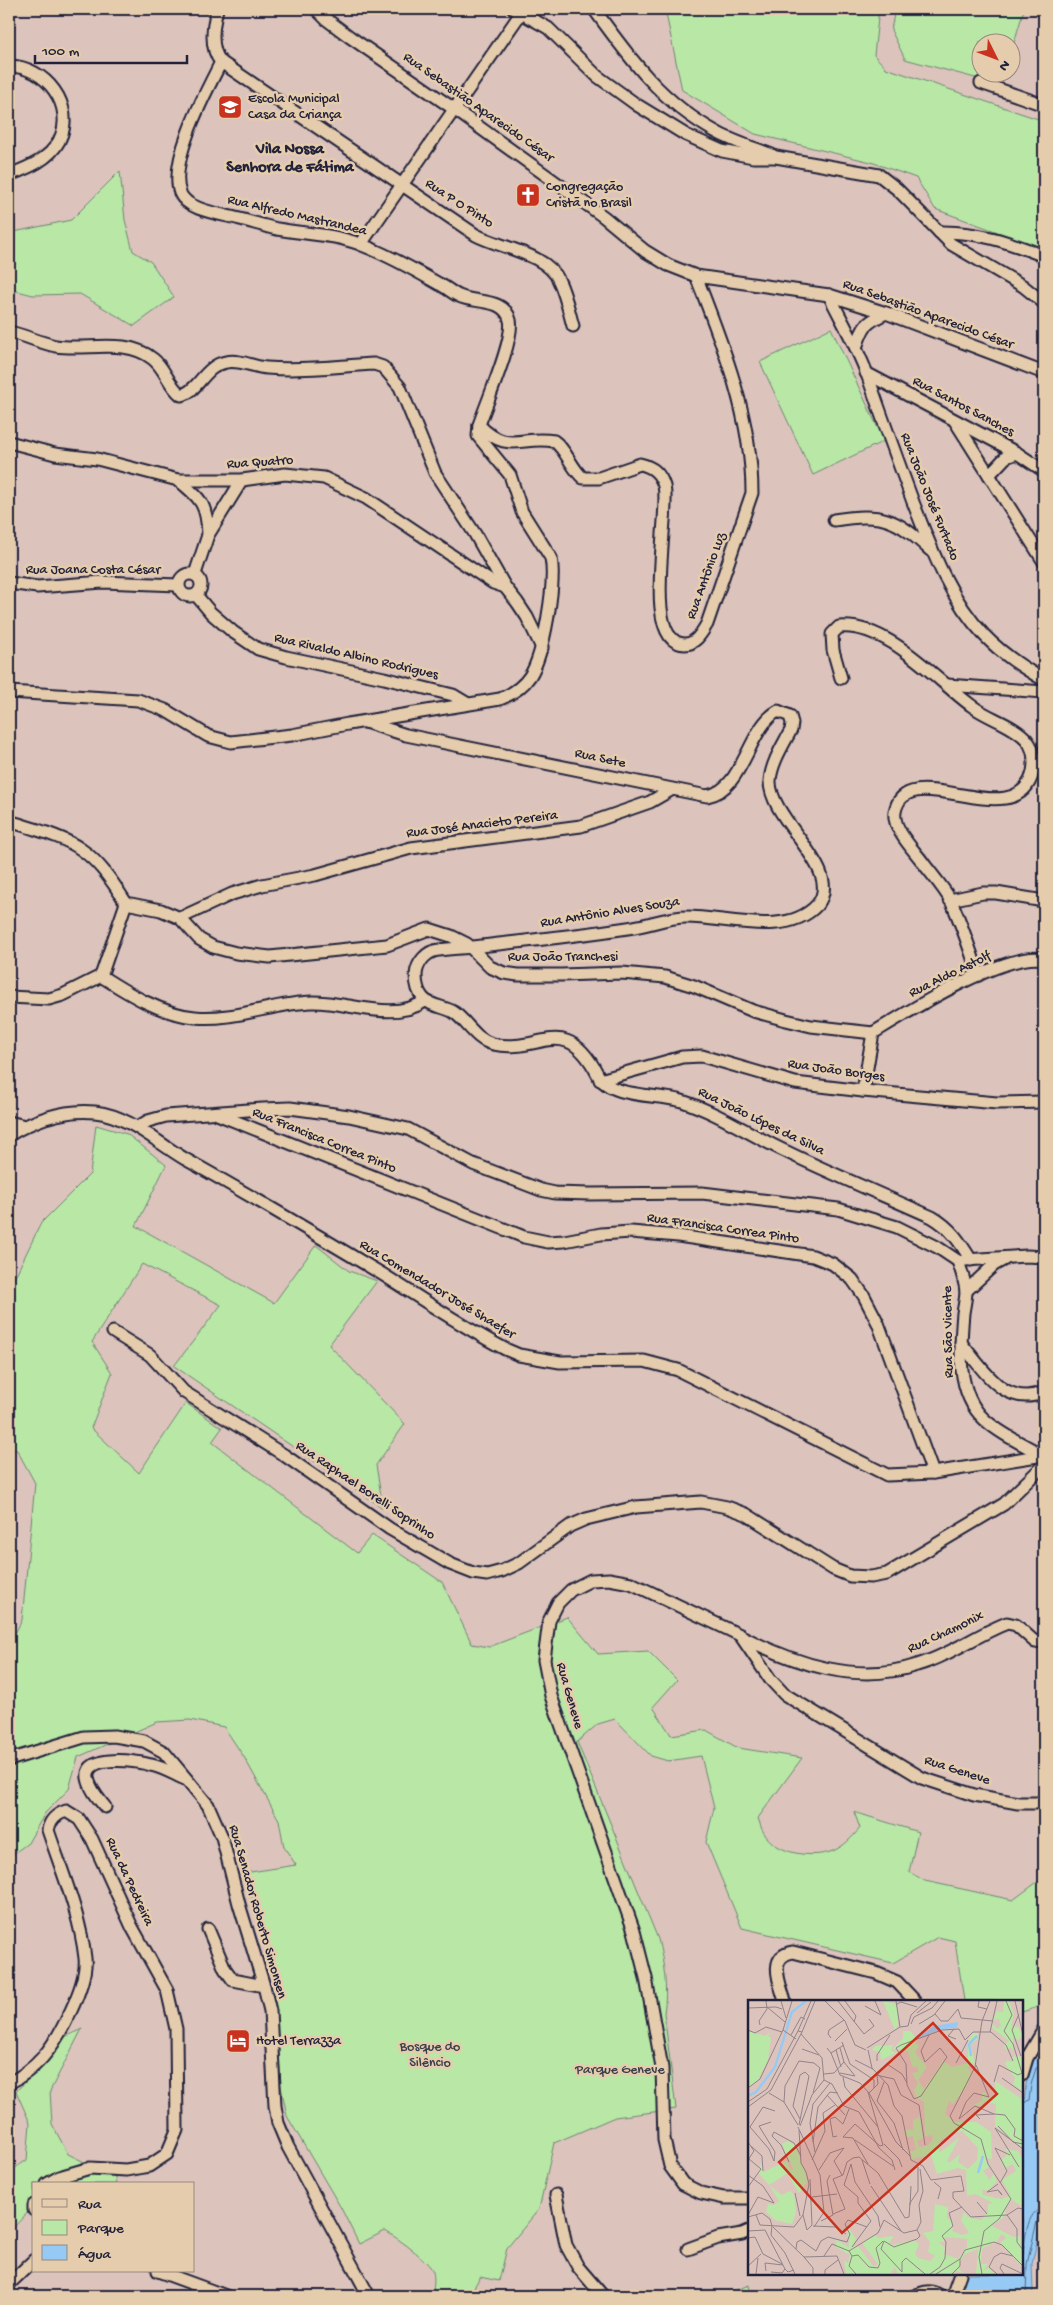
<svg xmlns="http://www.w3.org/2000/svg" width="1053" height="2305" font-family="'Gochi Hand',sans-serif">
<rect width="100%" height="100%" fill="#dcc4bd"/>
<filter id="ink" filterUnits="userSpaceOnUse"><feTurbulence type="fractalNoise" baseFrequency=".02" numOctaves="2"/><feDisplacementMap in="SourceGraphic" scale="10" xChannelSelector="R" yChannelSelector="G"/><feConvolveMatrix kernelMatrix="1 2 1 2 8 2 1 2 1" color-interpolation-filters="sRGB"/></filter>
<g filter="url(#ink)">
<!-- green -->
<g fill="#b8e7a6" stroke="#6d8470">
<path d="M665,9H879L874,55L886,68L1044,121V249L935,209L916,178L871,162L755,134L682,90Z"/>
<path d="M895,9H1024L1011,53L1010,42H980V72L991,73L975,78L905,59L891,30Z"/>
<path d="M120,171L125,220L133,251L151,262L174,297L134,326L80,294L33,295L9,289V233L71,220Z"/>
<path d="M831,328L884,441L813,475L760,362Z"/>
<path d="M96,1125L127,1134L166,1165L136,1226L274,1303L316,1245L349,1271L377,1281L329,1345L405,1424L376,1465L383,1508L174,1366L221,1305L142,1264L92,1342L112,1373L91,1428L139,1473L186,1403L222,1428L212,1442L357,1553L372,1535L442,1582L472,1644L489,1647L567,1617L598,1654L648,1651L677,1680L653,1707L671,1735L706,1730L738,1748L802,1758L758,1818C760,1823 761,1829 764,1833C776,1854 812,1859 833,1851C844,1846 852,1838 860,1828L854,1812L918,1832L909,1872L925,1881L1013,1900L1044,1877V2005L1022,2012V2001H964L955,1941L938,1937L893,1963L742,1928L706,1842L714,1808L701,1756L668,1761L651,1756L615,1719L598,1724L577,1742L658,1939C664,1964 668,1988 664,2013L676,2109L615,2117L554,2143L539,2209L507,2248L499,2281L480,2277L469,2296H433C433,2289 435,2279 433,2272C429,2260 396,2237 385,2231L359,2244L341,2208L287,2116L281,2086L276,2007L271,1975L278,1974L244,1873L296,1865L284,1847L279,1820L244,1757L224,1727L190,1720L157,1722L78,1757L69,1789L45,1813L28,1843L9,1857V1645L22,1620L35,1483L17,1450L9,1449V1289L41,1223L90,1174Z"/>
<path d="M82,2029L50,2091L52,2124L68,2154L115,2177L116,2184H34V2206L9,2232V2172L27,2160L30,2123L16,2091L41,2067L60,2039Z"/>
<path d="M749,2285L751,2296H721Z"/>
</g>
<!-- water -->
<path fill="#96caf4" stroke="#6887aa" d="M1037,2051L1044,2068V2209L1032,2264L1033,2291L1030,2296H958L966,2274H1022V2121L1026,2084Z"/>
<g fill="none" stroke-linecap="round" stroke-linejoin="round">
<!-- shore -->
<g stroke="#506585" stroke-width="1">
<path d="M1022,2104L1029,2100L1031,2085L1036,2068H1044"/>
<path d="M1022,2260C1025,2245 1025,2209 1044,2208"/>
<path d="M1026,2296L1027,2264L1038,2217L1044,2215"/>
</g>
<defs>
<g id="minor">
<path d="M217,9C213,26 209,48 221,62L476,235C501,248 548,254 559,281C566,296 569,312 573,326"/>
<path d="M316,9L326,19L350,37L454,109L604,217L645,251L668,265L696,276L829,295L886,313L1044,373"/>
<path d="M514,9L548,28L597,76L637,105L686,135L722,151L753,157H776L879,175L897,189L951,244L1023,286L1044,303"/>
<path d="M594,9C630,59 662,103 718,133C735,142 754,148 772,155"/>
<path d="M9,66C45,66 77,106 59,141C49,160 27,168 9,175"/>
<path d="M981,83L1044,105"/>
<path d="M939,232C977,231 1009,242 1044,256"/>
<path d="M361,244L521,13"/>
<path d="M829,295C842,321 857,347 867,374C882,417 897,459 913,502C931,548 949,598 984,635C1002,654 1022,667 1044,680"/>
<path d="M9,332C25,335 40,343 56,346C87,351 126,337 153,359C165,368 168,385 181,395C198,392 204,366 226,362C240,359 253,367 267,368C302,371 339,366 374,364L383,367L400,387L435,473L475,534L505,587"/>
<path d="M856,348C863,326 865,323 886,313"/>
<path d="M866,373L1017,453L1044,471"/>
<path d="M955,421L1044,562"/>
<path d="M479,425C508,455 521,435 554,441C566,449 571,468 583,478H599L640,464C653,467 660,473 664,486C671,514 640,644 685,644C696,644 702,632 707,624L752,493C752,418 723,345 696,276"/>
<path d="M9,442L55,454L97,459L178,480H242L285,474L324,478L366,498L493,583L505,587L517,602L527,617L542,648"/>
<path d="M989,475L1006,457L1017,453"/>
<path d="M178,480C201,498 207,505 208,534"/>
<path d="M834,520C882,513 895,517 930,550"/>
<circle cx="190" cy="585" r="11"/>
<path d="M195,574L208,535L242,480"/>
<path d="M9,583L37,587L103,582L178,585"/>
<path d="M196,595L211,613L233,632L258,649L286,657L384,678L453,695L468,704"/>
<path d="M841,678L833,650L832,634L839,627C887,622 936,680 972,706C988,718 1014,725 1027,740C1034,749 1035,761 1033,772C1017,838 905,754 895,812C892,829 915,851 924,864C933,876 944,888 951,901C962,924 970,951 979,975"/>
<path d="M947,685L1044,692"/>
<path d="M9,692L138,700L165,710L208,736L231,742L292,735L348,724L500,699C512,694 522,688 530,676C544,654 556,583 551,558L522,512L510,475L478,436L479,425C486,404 515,338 510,320C504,297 475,304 459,296C452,293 446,287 439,284C415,270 388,255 362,245C335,234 305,234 277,229C264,226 252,222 240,219C223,214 187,211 180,193C168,161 207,90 221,62"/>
<path d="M365,722L406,735L707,796C744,790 748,727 778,711L790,716L792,723L791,730C783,745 771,764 770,781C769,820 846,871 817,905C787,938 726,917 687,917C668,917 652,924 634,927C584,935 532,940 482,946C468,948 453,948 439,950C427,951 417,962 416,975C416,983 417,991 423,998C431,1007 445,1006 455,1013C468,1023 476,1040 493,1044C539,1055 565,1011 598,1075C609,1098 659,1094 682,1101C719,1113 752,1136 787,1152C834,1175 883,1195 932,1217C951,1228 960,1242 971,1260"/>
<path d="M9,821C73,841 89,843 126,903L101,976"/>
<path d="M950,900L983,893H996L1044,901"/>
<path d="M126,903L161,910L180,918L199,939L213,947L236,953L270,957L387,945L429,929L451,936L467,944L490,967L504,973L518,975H561L622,973L665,977L694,986L753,1011L786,1020L811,1026L873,1033"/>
<path d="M180,918L232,894L262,885L315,875L411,848L581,826L650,802L671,790"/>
<path d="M101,976C129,994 161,1014 195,1017C234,1021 273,1003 312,1002C347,1001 393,1023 425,1001"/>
<path d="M9,997L49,999L63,995L101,976"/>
<path d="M873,1033C909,1011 1005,951 1044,959"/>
<path d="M600,1080L682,1057L702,1056L795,1083L863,1091L997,1103L1044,1102"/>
<path d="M863,1091L873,1033"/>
<path d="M217,1114L524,1237L548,1242L564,1241L601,1234L631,1232L678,1236L813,1256L833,1264L852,1279L864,1296L878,1323L933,1473"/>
<path d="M9,1122L25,1126"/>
<path d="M138,1127L148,1121L166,1116L263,1109L290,1108L349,1116L408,1129L473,1164L541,1190L555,1193L590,1194L702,1193L838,1209L897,1227L937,1247L958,1261"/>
<path d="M9,1135C34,1120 65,1109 95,1112C130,1116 156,1142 185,1159C252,1196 317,1235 382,1274C422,1299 463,1327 505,1349L519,1355L560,1362L644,1361L678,1370L887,1475L933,1473L1044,1455"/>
<path d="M965,1260L1027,1256L1044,1257"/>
<path d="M958,1261C961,1270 965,1281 966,1291C966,1298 964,1306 963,1313C960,1347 956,1393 984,1419C1000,1434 1023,1444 1042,1455"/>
<path d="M966,1291L994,1265L1005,1259"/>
<path d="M113,1332L150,1355L184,1392L284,1455L390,1529L450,1564L473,1573L487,1575L502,1571L519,1563L570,1526L586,1519L636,1507L701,1502L727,1507L746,1514L833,1569L850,1576L871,1577L887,1574L1004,1504L1044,1465"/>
<path d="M961,1343C983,1369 1005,1409 1044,1392"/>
<path d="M741,1636C795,1664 857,1685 917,1665C949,1656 976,1635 1007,1623L1016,1625L1035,1642L1044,1640"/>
<path d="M9,1760L84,1737L114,1736L144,1741L164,1752L208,1805L222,1837L239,1904L264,1986L270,2011L275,2106L278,2123L288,2147L369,2296"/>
<path d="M105,1807C98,1798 90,1789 88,1778C84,1753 138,1761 151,1765C163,1767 175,1775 187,1780"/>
<path d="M208,1929L225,1969L233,1980L264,1986"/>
<path d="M785,2001C780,1984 767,1956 793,1952L876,1973L897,1982L915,2001"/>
<path d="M1022,2075L1027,2058L1044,2029"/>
<path d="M9,2083C21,2077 33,2068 42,2058C59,2039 88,1984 85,1958C80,1914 62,1872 48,1830C50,1820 57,1814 66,1811L79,1819L92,1839L132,1927L167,1990L176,2029L177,2130L167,2154L149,2166L126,2170L90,2168L59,2177L47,2184"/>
<path d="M556,2195L566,2245L578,2267L603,2296"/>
<path d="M749,2198H724L701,2193L683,2184L670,2166L664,2140L662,2068L646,1978L634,1931L551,1696L544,1660L549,1621L558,1603L571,1590L591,1580L609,1579L631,1583L740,1635L770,1679L784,1694L922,1778L974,1795L1018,1803H1044"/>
<path d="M34,2205V2210"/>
<path d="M688,2249L718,2238L742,2234L749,2231"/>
<path d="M158,2271L226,2296"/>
<path d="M9,2284L34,2260"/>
<path d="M914,2296C925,2291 930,2290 941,2296"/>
<path d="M952,2296L960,2274"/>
</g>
</defs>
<!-- minor casing -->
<use href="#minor" stroke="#22223b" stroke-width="15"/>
<!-- minor -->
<use href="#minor" stroke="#e5ccad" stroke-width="11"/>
</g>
</g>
<!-- icons -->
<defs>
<symbol id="school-square" viewBox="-11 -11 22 22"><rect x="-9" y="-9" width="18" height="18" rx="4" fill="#c8321e" stroke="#e5ccad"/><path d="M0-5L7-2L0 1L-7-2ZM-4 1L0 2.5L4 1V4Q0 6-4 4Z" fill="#fff"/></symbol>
<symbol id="church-square" viewBox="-11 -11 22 22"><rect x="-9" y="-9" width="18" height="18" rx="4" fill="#c8321e" stroke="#e5ccad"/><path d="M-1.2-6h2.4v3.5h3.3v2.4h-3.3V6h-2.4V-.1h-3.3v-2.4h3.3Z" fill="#fff"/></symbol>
<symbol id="hotel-square" viewBox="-11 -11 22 22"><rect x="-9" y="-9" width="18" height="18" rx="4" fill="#c8321e" stroke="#e5ccad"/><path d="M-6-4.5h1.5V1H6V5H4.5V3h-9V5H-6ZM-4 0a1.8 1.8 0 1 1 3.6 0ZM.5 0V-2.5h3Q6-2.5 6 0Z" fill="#fff"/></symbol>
</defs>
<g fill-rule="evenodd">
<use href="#school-square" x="216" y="93" width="28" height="28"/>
<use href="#church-square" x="514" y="181" width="28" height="28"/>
<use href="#hotel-square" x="224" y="2027" width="28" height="28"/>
</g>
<g text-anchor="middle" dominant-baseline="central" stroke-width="5" stroke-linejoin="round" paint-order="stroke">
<!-- poi labels -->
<g font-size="14" fill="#22223b" stroke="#e5ccad" text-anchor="start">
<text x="248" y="99">Escola Municipal<tspan x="248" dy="16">Casa da Criança</tspan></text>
<text x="546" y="187">Congregação<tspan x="546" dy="16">Cristã no Brasil</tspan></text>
<text x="256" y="2041">Hotel Terrazza</text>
</g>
<!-- street labels -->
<g font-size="14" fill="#22223b" stroke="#e5ccad">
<text transform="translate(478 108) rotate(35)">Rua Sebastião Aparecido César</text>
<text transform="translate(459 204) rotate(33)">Rua P O Pinto</text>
<text transform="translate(297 216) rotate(13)">Rua Alfredo Mastrandea</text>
<text transform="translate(928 315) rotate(20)">Rua Sebastião Aparecido César</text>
<text transform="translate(963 407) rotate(28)">Rua Santos Sanches</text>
<text transform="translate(260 463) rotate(-4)">Rua Quatro</text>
<text transform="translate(929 497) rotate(68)">Rua João José Furtado</text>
<text x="93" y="570">Rua Joana Costa César</text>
<text transform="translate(707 576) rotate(-70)">Rua Antônio Luz</text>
<text transform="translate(356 657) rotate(13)">Rua Rivaldo Albino Rodrigues</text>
<text transform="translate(600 759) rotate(12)">Rua Sete</text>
<text transform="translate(482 825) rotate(-7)">Rua José Anacieto Pereira</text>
<text transform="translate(610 913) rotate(-9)">Rua Antônio Alves Souza</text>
<text x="563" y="957">Rua João Tranchesi</text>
<text transform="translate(950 975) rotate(-26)">Rua Aldo Astolf</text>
<text transform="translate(836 1071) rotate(8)">Rua João Borges</text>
<text transform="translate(761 1122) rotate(26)">Rua João Lópes da Silva</text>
<text transform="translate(324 1141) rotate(22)">Rua Francisca Correa Pinto</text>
<text transform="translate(723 1229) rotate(8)">Rua Francisca Correa Pinto</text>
<text transform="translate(437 1290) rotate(31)">Rua Comendador José Shaefer</text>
<text transform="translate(949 1332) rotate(-91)">Rua São Vicente</text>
<text transform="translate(365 1491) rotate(34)">Rua Raphael Borelli Soprinho</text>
<text transform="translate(946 1633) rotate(-25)">Rua Chamonix</text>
<text transform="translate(569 1696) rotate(74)">Rua Geneve</text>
<text transform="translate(957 1771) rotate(18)">Rua Geneve</text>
<text transform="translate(129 1882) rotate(65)">Rua da Pedreira</text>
<text transform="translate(257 1912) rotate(74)">Rua Senador Roberto Simonsen</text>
</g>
<!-- park labels -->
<g font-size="14" fill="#38404b" stroke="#e5ccad">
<text x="430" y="2047">Bosque do<tspan x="430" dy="16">Silêncio</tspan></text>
<text x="620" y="2070">Parque Geneve</text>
</g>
<!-- quarter labels -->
<g font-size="16" font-weight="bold" fill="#22223b" stroke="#e5ccad">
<text x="290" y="150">Vila Nossa<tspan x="290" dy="18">Senhora de Fátima</tspan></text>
</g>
</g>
<!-- overview -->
<g transform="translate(748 2000)">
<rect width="275" height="275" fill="#dcc4bd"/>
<path d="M135,1L147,4L149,8L150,25L147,30ZM256,1H261L266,14L263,26L270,27L275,36L270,40L265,37V51L263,47L258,50L256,45L261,41L243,27L245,24L249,29L253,26L251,19L245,20L249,11L255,12ZM0,31L17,36L22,32L20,36L23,37L20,60L9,82L0,87ZM155,31H162L168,38L166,42L171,46L167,52L179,67L170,80L176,89L195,61L204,67L220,63V42L225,33H230L229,40L222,44L227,62L220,67L223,74L219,86L205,104L201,101L197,114L207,122H228L243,132L244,159L237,158L241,167L235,171L242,180L245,174L249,181L240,191L234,189L235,195L254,199L262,195L254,180L268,171L265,164L256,168L253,161L259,155L258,149L270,151L275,160V207L264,200L257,208L258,215L244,226L266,237L272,236L275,267L252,243L258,238L254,234L248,242L235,248L233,256V264H240L235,271L240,268L248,274H228L230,249L217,254L213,259L211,269L216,274L208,270L204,274H150L147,268L143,272L146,274H98L96,261L100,263L102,255L88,247V240L101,247L100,227L108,239L104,246H110L126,267L130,264L114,243L127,235L130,238L146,236L141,243L145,245L165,240L171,244L167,254L170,258L182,261L187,256L180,252L182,242L175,233L185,231L187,204L200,207L199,217L206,224L204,231L214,235L221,233L213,220L216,212L220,217L233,220L240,212V204L245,203L227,194L219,196L218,170L210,168L189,174L183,155L164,159L162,152L168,150L165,136L159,137L157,130H165V120L172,116L175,139L169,140L171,147L179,146L184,141L185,135L177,136L176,102L168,97L166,90L170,83L164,73L170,72V68L164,66L160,51L145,49L155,38ZM214,131L230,148L229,160L220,169L210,162L212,154L201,163L199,161L211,138L191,153L192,141L202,134ZM197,237L219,239V247L210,259L196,254L197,248L191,242H196ZM145,45L143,50L148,53L133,60L132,52L124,50L127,46ZM271,56L275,61V91L265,85L267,78L257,64L259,60L264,62L263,57ZM247,81L275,100V148L247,126L248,104L237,101L233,106L225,105L234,101V93L237,92L239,98H248ZM40,141L47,145L58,174L59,182L51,193L40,175L45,169L34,144ZM39,161L43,171L21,185L11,174L13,162L15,172ZM22,186L34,195L42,191L46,194L48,212L44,224L27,220L18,212L20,204L26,205L31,201Z" fill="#b8e7a6" fill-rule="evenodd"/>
<path d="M210,22L209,28L194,29L168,39L186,26Z" fill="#96caf4"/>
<path fill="none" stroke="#96caf4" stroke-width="2.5" d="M223,56L221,44L229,36M0,96L8,92L27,67L44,12L58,1M230,173L235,156"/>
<path fill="none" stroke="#928389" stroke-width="1" d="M33,1L38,18M44,1L35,30L48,39M77,1L97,21L107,45L118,50M90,1L116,34L126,26L121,19M97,1L108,16L106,22M148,1L152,27M231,1L230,7L239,9M267,1L275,35M149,4L153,2L169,7M117,6L133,15L127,1M19,7L37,22M0,8L28,7L34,9M169,13L183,2M187,14L193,21H200L210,9L213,18L245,21M271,14L264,30L273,56M163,24L166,17L184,8L190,1M171,24L186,15L197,1M12,25L11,21L19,9L18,1M206,29L200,36L208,39M0,30L7,33L18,27L34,32M50,31L63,1M54,32L67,1M225,32H243L258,45L265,61M242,32L249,1M53,34L74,58L76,80M43,35L53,17L57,19M181,35L173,51L177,62L192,48L199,57L173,96L166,99L159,85L158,64L148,48L153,45L194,30L211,29L217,40L225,32M83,38L80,34L81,30L96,20M87,41L99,29M94,42L102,64L126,80V88M79,48L83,53L96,45M92,48L96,62L107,76M119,48L152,27L160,26L163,15L178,1M54,49L71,55M88,50L93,67M120,50L124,68L140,85L146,106L154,116L163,160L175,166L183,180L213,176L216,191L205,192V198L223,217L259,215L269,229V242L275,250M83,53L92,75L112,83L121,93L148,142L162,156M107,60L125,69M129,61V55L142,35M208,63L220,40M139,64L154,74L159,83M228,65L241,97L226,93L218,102L211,119L227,106L246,114L228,115L232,119M92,73L107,76M76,74L86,73L96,62M128,75L146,79L153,95L171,105L177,145M95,77L97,87L130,127M254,78L275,93M76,80L84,84L96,106L111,112M136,82L129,101L146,123L155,150M246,82L251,65L270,75L274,73L265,44L256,31L264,15L258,1M0,88L12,79L35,30M21,93L36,102L50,125M121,93L130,84L129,75M79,95L97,115M0,102L19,89L50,31L54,32L23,90L0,107M36,102L37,86L51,61L66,63L72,68L65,93M111,112L131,148L144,160L147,170M246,114L257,115L267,129L266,136L275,141M23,122L11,126L27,152L26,161M51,125L61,76L57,72L52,75L45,106L52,119M52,126L64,95L76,80M250,126L265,142L275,144M50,127L72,175L76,212L66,227M51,130L53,163L58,172M26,132L46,143L53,156M26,132L24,136L33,145L41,162M89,136L85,137L82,119L87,117L95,124L101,109M95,137L107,124L132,146L135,145L120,92M95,137L105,138L120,164M107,140L145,166M0,142L6,151L0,160M65,142L70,107L82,92L90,93M136,144L151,159L154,167M3,146L14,156L15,171M247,148L259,171L252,183M247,148L262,155M67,152L62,123L65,104L82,83M64,160L77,131L75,113L87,105M114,160L122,184M26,161L21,149L2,127L15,107L27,111M103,164L96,185L110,197V203L123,221L104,247M103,164L107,182L130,216L132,227M271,167L247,128L275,149M71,170L82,153L96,148L86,161L94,175M0,175L15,186L26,203L10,197M62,179L64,225M186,182L193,188L190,199M250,184L239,192L250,190L254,195L251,191M123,186L153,231M0,187L13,169L1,159M47,193L52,216M64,197L89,194M229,202L239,214M162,205L163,186M85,214L97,209L85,179L95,175L99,162L105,158L111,157L130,173L157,218L161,217L162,203L170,191V167M0,215L10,197M8,215L12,225L46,227L55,215L61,184L58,172M55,215L59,230L64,225M259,215L270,208L275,209M0,217L14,213L22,219L24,226M73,221L85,215L79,181L82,175M24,226L23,235L37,253L47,274M65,226L88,227L98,234M25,227L56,257L65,268V274M99,229L97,224L100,220L119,227M0,231L17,230L37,269L40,272L46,270M0,238L7,237L15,254M136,241L133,249L154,272V262L158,258L177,274M136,241L146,247L169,239L172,236L169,230M48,249L49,242L53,240L68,251L73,241L80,237L99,242L102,234L99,229M101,251L104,256L101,266L108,274M15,254L34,264M76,256L84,244L101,251L130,233L136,220L156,233L169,230L173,222L171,205L175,191L172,169M104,256L110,255L121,267L130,268L132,263L128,248L135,241M56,257L89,256L96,274M0,266L13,254M18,271L17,263L35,265M23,272L34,273L37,269M8,274L10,258M77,274V270L90,260M182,274L192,267L197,258L198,242L194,236L205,226L201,213L214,207M188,274L212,259L217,250L246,242L254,245L275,266M204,274L212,266V259M234,274L231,257L236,231L251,219L263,199L240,164L233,139L206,123L202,116L227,67L234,21L242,1M249,274L241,267L246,257L253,253L265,256M256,274L252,268L254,264L275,274"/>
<path fill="#c8321e" fill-opacity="0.15" stroke="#c8321e" stroke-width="2.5" d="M185,23L249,94L94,233L31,162Z"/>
<rect width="275" height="275" fill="none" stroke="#22223b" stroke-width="2.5"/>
</g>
<!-- margin -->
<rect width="1053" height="2305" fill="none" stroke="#e5ccad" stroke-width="30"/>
<rect x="15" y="15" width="1023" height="2275" fill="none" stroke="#22223b" stroke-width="2" filter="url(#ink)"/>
<!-- legend -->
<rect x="32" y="2182" width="162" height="90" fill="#e5ccad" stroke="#97887f"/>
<rect x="42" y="2199" width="25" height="8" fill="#e5ccad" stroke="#97887f"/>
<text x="78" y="2208" font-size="15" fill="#22223b">Rua</text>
<rect x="42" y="2220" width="25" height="15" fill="#b8e7a6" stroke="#97887f"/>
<text x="78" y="2232" font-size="15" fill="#22223b">Parque</text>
<rect x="42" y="2245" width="25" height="15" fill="#96caf4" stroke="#97887f"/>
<text x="78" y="2258" font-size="15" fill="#22223b">Água</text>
<!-- north arrow -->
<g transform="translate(996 58) rotate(132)"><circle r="24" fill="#e5ccad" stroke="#97887f"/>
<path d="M0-4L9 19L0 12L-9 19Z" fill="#c8321e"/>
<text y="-8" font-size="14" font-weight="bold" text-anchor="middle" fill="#22223b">N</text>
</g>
<!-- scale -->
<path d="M35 55v8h152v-8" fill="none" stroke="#22223b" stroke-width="2.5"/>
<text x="42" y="55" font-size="15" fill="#22223b" stroke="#e5ccad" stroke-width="4" paint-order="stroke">100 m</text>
</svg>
